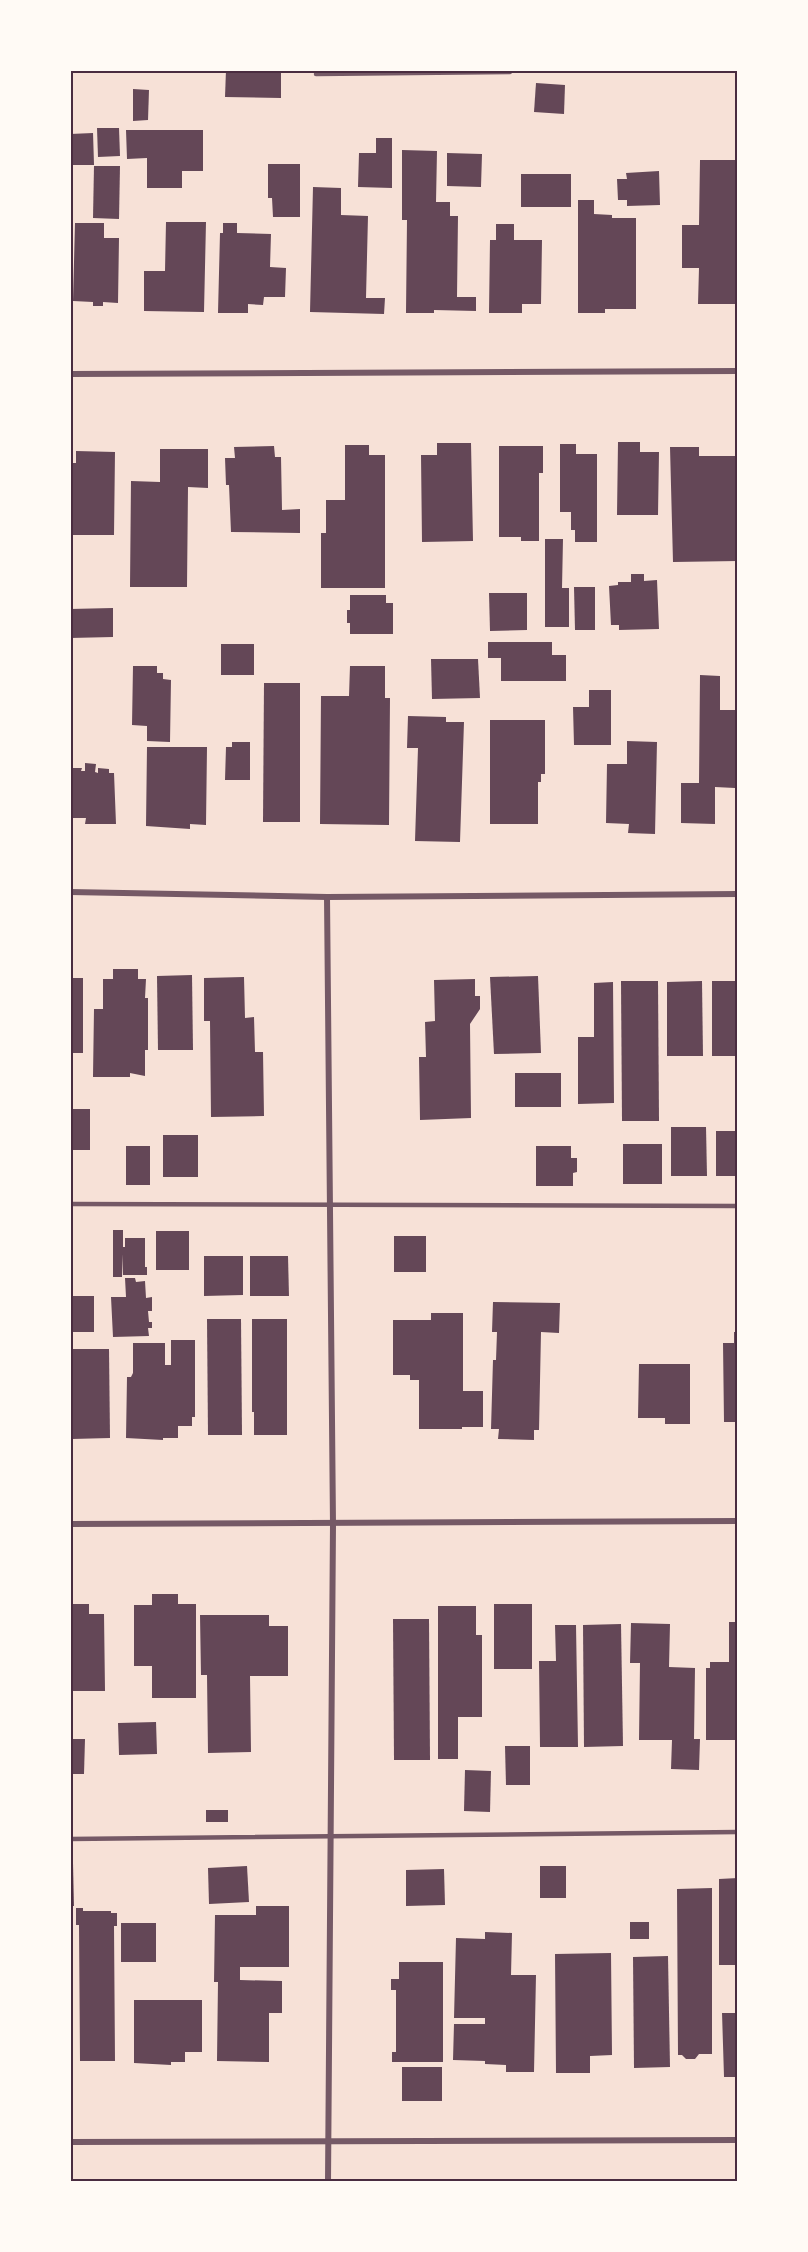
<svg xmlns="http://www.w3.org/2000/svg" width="808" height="2252" font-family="'PT Sans',sans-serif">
<rect width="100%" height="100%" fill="#f7e1d7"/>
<!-- building -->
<g fill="#644757">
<path d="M226,70H281V98L225,97Z"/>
<path d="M536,83L565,85L564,114L534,112Z"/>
<path d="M133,89L149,90L148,120L133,121Z"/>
<path d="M97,128H119L120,156L98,157Z"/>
<path d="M126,130H203V171H182V188H147V158L127,159Z"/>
<path d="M93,133L94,165H70V134Z"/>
<path d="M376,138H392V188L358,187L359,153H376Z"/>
<path d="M402,150L437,151L436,202H450V216H458L457,297H476V311L434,310V313H406L407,220H402Z"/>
<path d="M447,153L482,154L481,187L447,186Z"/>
<path d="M700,160H738V304H698L699,268H682V225H699Z"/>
<path d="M268,164H300V217H273L272,198H268Z"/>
<path d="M94,166H120L119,219L93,218Z"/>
<path d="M659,171L660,205L627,206V200H618L617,179H627L626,173Z"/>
<rect x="521" y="174" width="50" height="33"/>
<path d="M313,187L341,188V215L368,216L366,298H385L384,314L310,312Z"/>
<path d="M578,200H594V214L612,215V218H636V309H605V313H578Z"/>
<path d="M166,222H206L204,312L144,311V271H165Z"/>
<path d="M75,223H104V238H119L118,303L103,302V306H93V302L73,301Z"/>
<path d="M223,223H237V233L271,234L270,267L286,268L285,297H264L263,305L248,304V313H218L220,233H223Z"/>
<path d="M496,224H514V240H542L541,304H522V313H489L490,240H496Z"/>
<path d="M618,442H640V452H659L658,515H617Z"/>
<path d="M437,443H471L473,541L422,542L421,455H437Z"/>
<path d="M560,444H576V454H597V542H575V530H571V512H560Z"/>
<path d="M345,445H369V455H385V588H321V533H326V500H345Z"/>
<path d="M274,446L275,457H281L282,510L300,509V533L231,532L229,485H226L225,458H235L234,447Z"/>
<path d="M499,446H543V473H539V541H521V537H499Z"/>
<path d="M670,447H699V456H738V561L673,562Z"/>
<path d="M160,449H208V488L188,487L187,587H130L131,481L160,482Z"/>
<path d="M76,451L115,452L114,535H70V463H76Z"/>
<path d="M545,539H563L562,588H569V627H545Z"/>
<path d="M631,574H644V581L657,580L659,629L619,630V625H611L609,586L618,585V582H631Z"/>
<path d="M574,587H595V630H575Z"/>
<path d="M489,593H527V630L490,631Z"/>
<path d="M350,595H386V603H393V634H350V623H347V610H350Z"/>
<path d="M113,608V637L70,638V609Z"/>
<path d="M488,642H552V655H566V681H501V658H488Z"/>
<rect x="221" y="644" width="33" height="31"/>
<path d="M431,659H478L480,698L432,699Z"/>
<path d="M133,666H157V673H163V679L171,680L170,742L147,741V726L132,725Z"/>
<path d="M350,666H385V698H390L389,825L320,824L321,696H349Z"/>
<path d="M700,675L720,676V710H736L735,788L715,787V824L681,823V783H699Z"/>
<path d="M264,683H300V822H263Z"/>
<path d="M589,690H611V745H574L573,707H589Z"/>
<path d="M408,716L446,717V722H464L460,842L415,841L418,748H407Z"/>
<path d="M490,720H545V774H541V782H538V824H490Z"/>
<path d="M627,741L657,742L655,834L628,833L629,824L606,823L607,764H627Z"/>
<path d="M232,742H250V780H225L226,747H232Z"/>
<path d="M147,747H207L206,825L190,824V829L146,826Z"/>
<path d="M85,763L96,764L95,772L98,773V768L109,769V773H114L116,824H85L86,818H70V772H72V768H82L81,771H85Z"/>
<path d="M113,969H138V979H146L145,998H148V1050H145V1076L130,1073V1077H93L94,1009H103V979H113Z"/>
<path d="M192,975L193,1050H158L157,976Z"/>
<path d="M538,976L541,1053L494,1054L490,977Z"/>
<path d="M244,977L245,1018L254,1017L255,1052H263L264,1116L211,1117L210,1021H204V978Z"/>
<rect x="70" y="978" width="13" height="75"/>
<path d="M475,979V996H480V1009L470,1024L471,1118L420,1120L419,1057H426L425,1022L435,1021L434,980Z"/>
<path d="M621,981H658L659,1121H622Z"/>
<path d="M702,981L703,1056H667V982Z"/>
<rect x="712" y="981" width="26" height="75"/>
<path d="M613,982L614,1103L578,1104V1037H594V983Z"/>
<rect x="515" y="1073" width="46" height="34"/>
<rect x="70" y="1109" width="20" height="41"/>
<path d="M671,1127H706L707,1176H671Z"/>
<rect x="716" y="1131" width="22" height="45"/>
<rect x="163" y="1135" width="35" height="42"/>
<rect x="623" y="1144" width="39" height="40"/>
<rect x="126" y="1146" width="24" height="39"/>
<path d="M536,1146H571V1158H577V1172L573,1173V1186H536Z"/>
<path d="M113,1230H123V1247H125V1238H145V1267H147V1275H123V1254L122,1277H113Z"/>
<rect x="156" y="1231" width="33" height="39"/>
<rect x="394" y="1236" width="32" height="36"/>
<path d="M204,1256H243V1295L204,1296Z"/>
<path d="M250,1256H288L289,1296H250Z"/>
<path d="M125,1278H135L136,1282L145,1281L146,1298L152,1297V1311H148L149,1322H152V1328H148L149,1336L113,1337L111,1297H126Z"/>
<rect x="71" y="1296" width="23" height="36"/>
<path d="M493,1302L560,1303L559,1333L541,1332L539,1430H534V1440L498,1439L499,1429H491L493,1360H496L497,1332H492Z"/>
<path d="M431,1313H463V1391H483V1427H462V1429H419V1380H410V1375H393V1320H431Z"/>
<path d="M207,1319H241L242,1435H208Z"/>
<path d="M252,1319H287V1435H254V1412H252Z"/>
<path d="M734,1332H738V1422H724L723,1343H734Z"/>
<path d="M171,1340H195V1417H192V1426H178V1438H163V1440L126,1438L127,1377H131L133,1373V1343H165V1365H171Z"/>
<path d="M72,1349H109L110,1438L72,1439Z"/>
<path d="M639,1364H690V1424H665V1418H638Z"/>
<path d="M152,1594H178V1604H196V1698H152V1666H134V1605H152Z"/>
<path d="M70,1604H89V1614H104L105,1691H70Z"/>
<rect x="494" y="1604" width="38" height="65"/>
<path d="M438,1606H476V1635H482V1717H458V1759H438Z"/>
<path d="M200,1615H269V1626H288V1676H250L251,1752L208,1753L207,1675H201Z"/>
<path d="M393,1619H429L430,1760H394Z"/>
<path d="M729,1622H738V1740H706V1668H710V1662H729Z"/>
<path d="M631,1623L670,1624L669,1667L695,1668L694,1739H700L699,1770L671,1769L672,1740H639L640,1663H630Z"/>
<path d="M621,1624L623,1746L584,1747L583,1625Z"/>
<path d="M555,1625H576L578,1747H540L539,1661H556Z"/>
<path d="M156,1722L157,1754L119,1755L118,1723Z"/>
<path d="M70,1739H85L84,1774H70Z"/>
<path d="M505,1746H530V1785H506Z"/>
<path d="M465,1770L491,1771L490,1812L464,1811Z"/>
<rect x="206" y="1810" width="22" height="12"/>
<path d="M70,1863H73L74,1906H70Z"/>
<path d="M247,1866L249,1902L209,1904L208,1868Z"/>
<rect x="540" y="1866" width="26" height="32"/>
<path d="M444,1869L445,1905L406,1906V1870Z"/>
<path d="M738,1878V1965H719V1879Z"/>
<path d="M712,1888V2054H699L695,2059H686L682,2055H678L677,1889Z"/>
<path d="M256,1906H289V1967H240V1980L282,1981V2013H269V2062L217,2061L218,1982H214L215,1915H256Z"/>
<path d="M76,1908H83V1911H111V1913H117V1926H114L115,2061H80L79,1925H76Z"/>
<rect x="630" y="1922" width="19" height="17"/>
<rect x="121" y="1923" width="35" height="39"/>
<path d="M485,1932L512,1933L511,1975H536L534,2072H506V2065L485,2064V2061L453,2060L454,2024H485V2018H454L456,1938L485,1939Z"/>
<path d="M611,1953L612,2055L590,2056V2073H556L555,1954Z"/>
<path d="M668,1956L670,2067L634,2068L633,1957Z"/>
<path d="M399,1962H443V2062H392V2052H396V1990H391V1979H399Z"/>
<path d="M134,2000H202V2052H185V2062H171V2065L134,2063Z"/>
<path d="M722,2013H738V2077H724Z"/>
<rect x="402" y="2067" width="40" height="34"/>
</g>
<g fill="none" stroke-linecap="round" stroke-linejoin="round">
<!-- service -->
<g stroke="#755966" stroke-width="4.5">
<path d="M316,74L510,72L512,70"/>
<path d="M70,1204L738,1206"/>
<path d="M70,1839L738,1832"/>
</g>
<!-- minor -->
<g stroke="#755966" stroke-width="6">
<path d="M70,374L738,371"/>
<path d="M70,892L327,897L738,894"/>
<path d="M327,897L333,1524L328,2182"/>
<path d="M70,1524L738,1521"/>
<path d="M70,2142L738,2140"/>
</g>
</g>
<!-- border -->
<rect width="808" height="2252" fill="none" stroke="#fffaf5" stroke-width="144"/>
<rect x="72" y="72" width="664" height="2108" fill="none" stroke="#4a2c40" stroke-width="2"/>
</svg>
